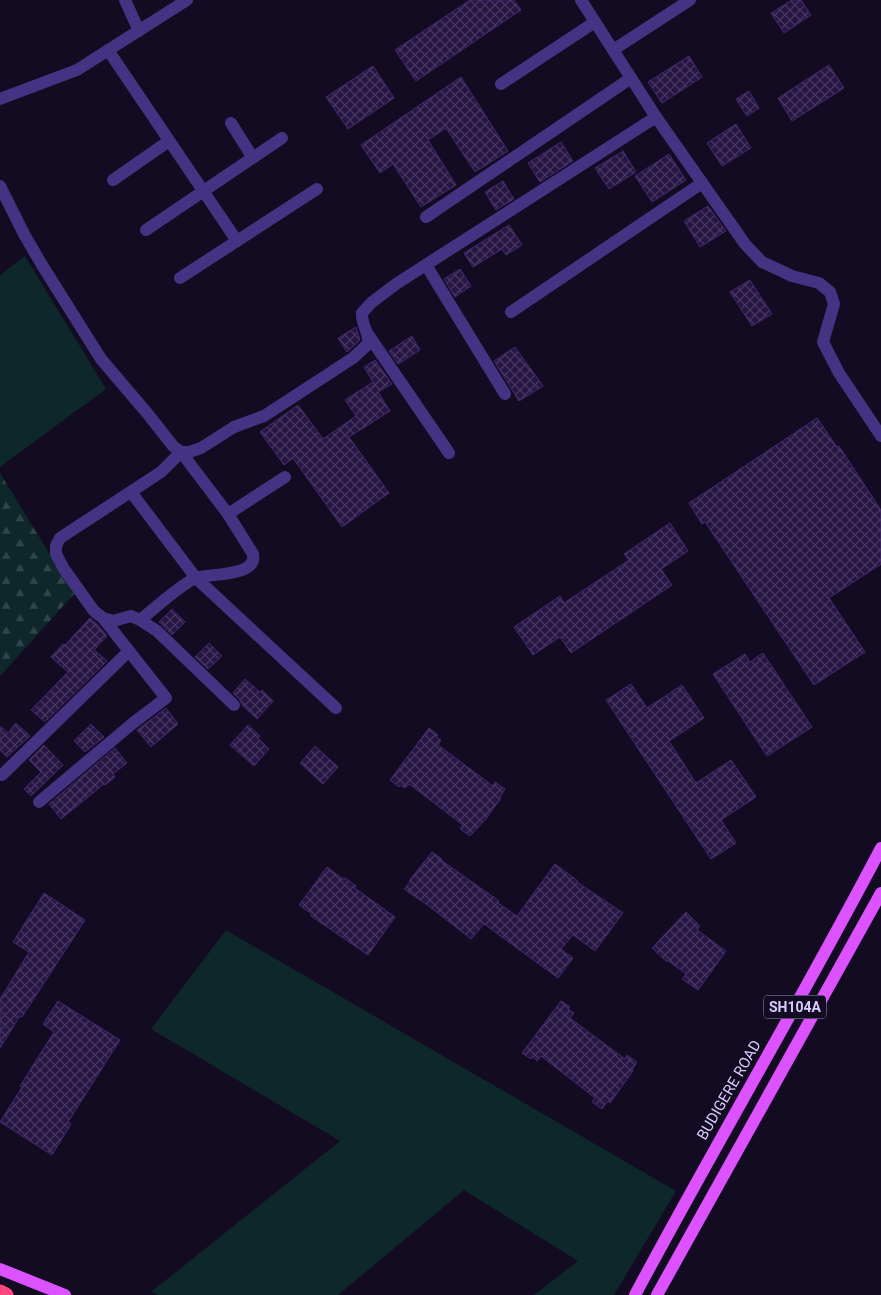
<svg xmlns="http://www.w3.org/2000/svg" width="881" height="1295" font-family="Roboto,sans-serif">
<defs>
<pattern id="forest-firs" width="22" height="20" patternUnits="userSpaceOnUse" patternTransform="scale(1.25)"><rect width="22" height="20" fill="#0e272b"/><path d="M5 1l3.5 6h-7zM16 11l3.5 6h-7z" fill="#30454b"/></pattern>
<pattern id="building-cross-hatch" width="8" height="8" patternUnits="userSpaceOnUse" patternTransform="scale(1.25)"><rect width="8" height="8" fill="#271643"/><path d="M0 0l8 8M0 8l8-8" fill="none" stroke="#46375f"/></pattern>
</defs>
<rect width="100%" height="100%" fill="#130b21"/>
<!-- grass -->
<g fill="#0e272b">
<path d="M25,256L106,389L0,467V275Z"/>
<path d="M226,930L676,1191L614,1295H534L578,1261L464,1190L338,1295H159L151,1292L340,1141L151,1029Z"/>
</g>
<!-- forest -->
<path fill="url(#forest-firs)" d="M0,473L74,594L0,676Z"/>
<!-- building -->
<g fill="url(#building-cross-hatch)" stroke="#422770">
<path d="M470,0H514L521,10L416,81L395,50Z"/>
<path d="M792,0H801L811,15L784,33L771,13Z"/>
<path d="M689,56L702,77L662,103L648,82Z"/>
<path d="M829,65L844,88L792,121L778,98Z"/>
<path d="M373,66L394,98L348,129L326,97Z"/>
<path d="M461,77L508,151L475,172L446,128L428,140L456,185L421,207L393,164L380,173L361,145Z"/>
<path d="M749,91L759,108L747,116L736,99Z"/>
<path d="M736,124L751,148L722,166L707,143Z"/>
<path d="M561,142L573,161L540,182L528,163Z"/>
<path d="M623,151L636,172L609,189L595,168Z"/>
<path d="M669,154L686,180L652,202L635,176Z"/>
<path d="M503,181L514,199L496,210L485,192Z"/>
<path d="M708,206L726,231L700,247L684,221Z"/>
<path d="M509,225L522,245L506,255L502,249L473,267L464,253Z"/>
<path d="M460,269L471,286L455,297L444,279Z"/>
<path d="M750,280L772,314L752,326L730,292Z"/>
<path d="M356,327L360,340L347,352L338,338Z"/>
<path d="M412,336L420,350L398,364L389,351Z"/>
<path d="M515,347L543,386L519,401L494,361Z"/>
<path d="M375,360L392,384L378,392L390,411L349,437L389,493L342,527L293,458L284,465L260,432L298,405L323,439L356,416L345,400L373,382L364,367Z"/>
<path d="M817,418L837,447L839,446L881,510V564L829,598L865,652L814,685L705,522L702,524L689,503Z"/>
<path d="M670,523L688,551L661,569L672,585L571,653L560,637L533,655L514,627L560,596L564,603L629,560L624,554Z"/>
<path d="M172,609L185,622L172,635L159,622Z"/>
<path d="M90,618L97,624L107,636L94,650L107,661L45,722L31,710L68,672L51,657L63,644L65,645Z"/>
<path d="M209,643L222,656L208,669L195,657Z"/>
<path d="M763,653L812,727L767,756L713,674L745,654L750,662Z"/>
<path d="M245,679L260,692L262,690L273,701L257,719L242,705L240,700L233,693Z"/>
<path d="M631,684L647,708L682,685L704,718L669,741L696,783L731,760L756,797L721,820L736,843L711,859L606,700Z"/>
<path d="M166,708L178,724L151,747L137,730Z"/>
<path d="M16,723L30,736L7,757L0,750V726L8,733Z"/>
<path d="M91,724L104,737L85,752L74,741Z"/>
<path d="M248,725L260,736L258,738L269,749L254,766L230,745Z"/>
<path d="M429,728L438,735L436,737L441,740L438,745L493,786L495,782L505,789L500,797L501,798L485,820L470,836L460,829L463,825L409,784L405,788L400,785L399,787L390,780Z"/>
<path d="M44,745L63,765L31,796L24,789L41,772L29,760Z"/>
<path d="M315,746L338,767L323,784L300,763Z"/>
<path d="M115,748L127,763L113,774L115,777L105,785L104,784L61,819L49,804Z"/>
<path d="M432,852L442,859L441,860L499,901L498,903L517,916L555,864L578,881L577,882L623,913L595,951L573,935L561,949L573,958L558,978L484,924L471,939L430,907L404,889L410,882L409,881Z"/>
<path d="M327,867L343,879L345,878L356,886L354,887L359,891L395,917L368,955L311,916L312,914L299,905Z"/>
<path d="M44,893L85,920L22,1017L20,1016L0,1048V999L29,952L13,942Z"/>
<path d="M686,912L700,926L697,930L726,951L698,990L682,979L686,974L667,960V962L652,948Z"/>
<path d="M58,1001L120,1040L68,1122L71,1124L52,1155L0,1122L22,1087L20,1086L54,1032L43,1024Z"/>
<path d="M561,1001L570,1007L568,1009L574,1013L570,1018L625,1059L627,1055L637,1062L632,1070L633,1071L610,1103L608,1101L602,1109L592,1102L595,1098L541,1056L537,1061L533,1057L531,1059L522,1053Z"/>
</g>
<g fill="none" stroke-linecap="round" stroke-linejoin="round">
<!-- street -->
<g stroke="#443383" stroke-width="12">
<path d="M125,0L139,31"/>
<path d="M581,0L656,117L745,244L762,262L792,276L819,283L830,292L834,304L823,342L839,373L881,436"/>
<path d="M108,50L237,241"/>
<path d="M613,50L690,0"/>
<path d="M501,84L595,22"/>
<path d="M0,99L77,70L187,0"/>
<path d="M231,123L253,158"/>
<path d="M113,180L169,141"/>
<path d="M0,186L24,234L42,265L101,359L147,413L173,446L181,452L228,514L253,554C258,577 210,573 196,578C181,584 154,609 140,620"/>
<path d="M426,217L631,78"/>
<path d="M146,230L282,138"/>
<path d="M426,265L505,394"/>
<path d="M180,278L317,189"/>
<path d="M511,312L702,183"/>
<path d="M367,333L449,453"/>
<path d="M181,452H189L201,448L234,427L264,416L353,358L368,344C370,334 361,324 362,313L371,303L396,284L656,117"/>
<path d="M181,452L161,472L60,538L56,546V554L64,569L94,611L103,618L113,621L131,616L140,620L157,631L234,705"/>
<path d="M131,492L196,578L336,708"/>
<path d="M228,514L285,477"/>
<path d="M2,775L129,651"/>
<path d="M39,802L133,723L166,698L103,618"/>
</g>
<!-- primary -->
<g stroke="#dd52ff" stroke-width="12">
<path d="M0,1269L65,1295"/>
<path d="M635,1295C715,1145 802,999 881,848"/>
<path d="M657,1295L881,893"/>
</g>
<!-- highway -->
<path stroke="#ff467d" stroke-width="15" d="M0,1292L6,1295"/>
</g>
<g text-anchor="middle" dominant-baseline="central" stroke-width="4" stroke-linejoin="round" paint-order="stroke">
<!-- shield labels -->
<rect fill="#130b21" stroke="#9e91bc" stroke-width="1" x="764" y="995.5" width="62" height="23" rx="4"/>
<g font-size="14" font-weight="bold" fill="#dacbff">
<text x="795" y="1007">SH104A</text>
</g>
<!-- street labels -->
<g font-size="15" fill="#dacbff" stroke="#130b21">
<text transform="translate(729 1090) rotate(-60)">BUDIGERE ROAD</text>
</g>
</g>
</svg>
